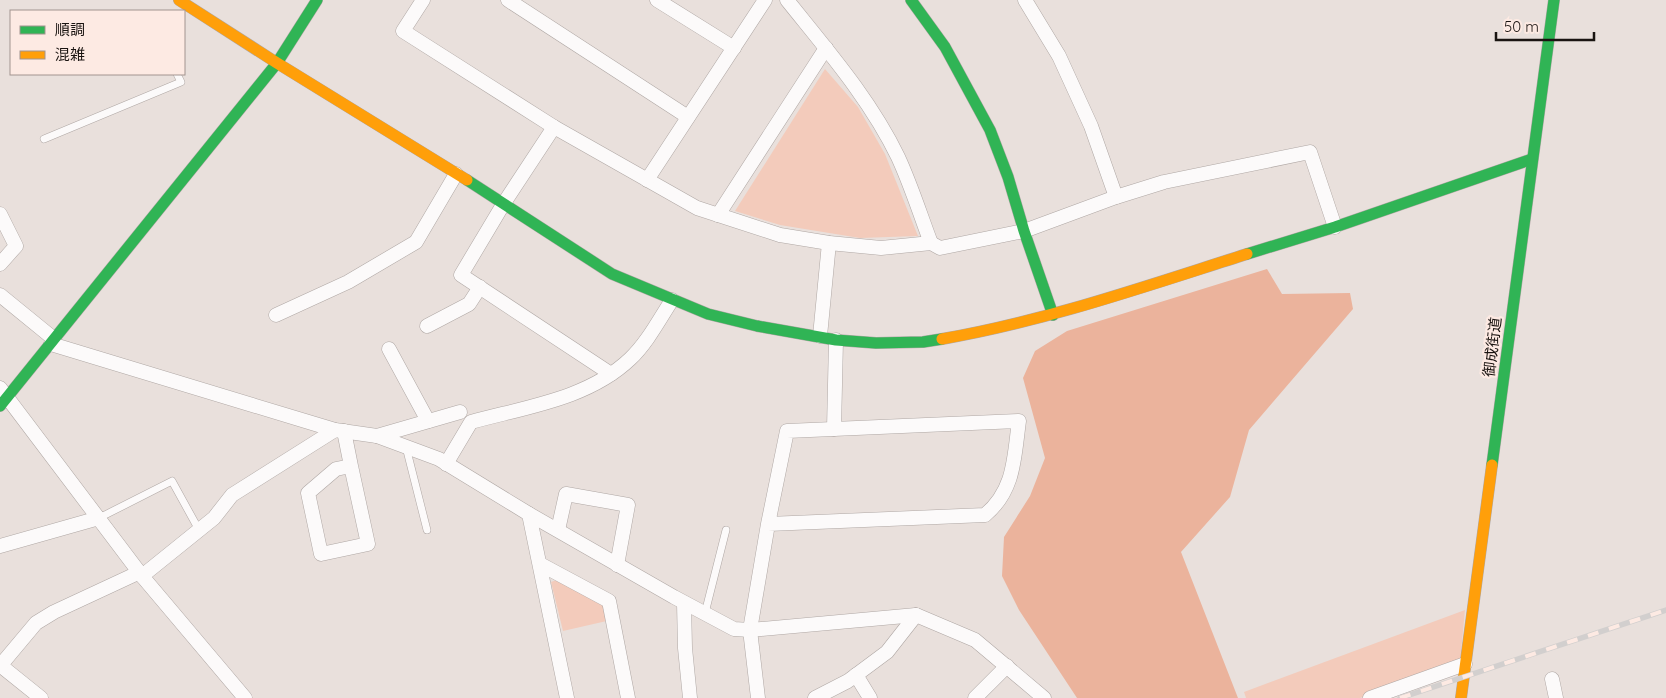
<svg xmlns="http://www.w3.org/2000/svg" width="1666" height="698" font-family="Quicksand,'Noto Sans JP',sans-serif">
<rect width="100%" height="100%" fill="#e9e0dc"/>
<!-- green -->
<g fill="#f3cbbb">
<path d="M825,69L858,107L885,154L918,236L860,238L780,225L735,211Z"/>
<path d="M562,578L603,602L611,620L563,631L551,582Z"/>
<path d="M1465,610L1460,663L1360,698H1246L1244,692Z"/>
</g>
<!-- forest -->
<path fill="#ebb39c" d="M1267,269L1282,294L1350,293L1353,309L1249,430L1230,497L1181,552L1238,698H1077L1019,610L1002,576L1004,537L1030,496L1045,458L1023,378L1035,351L1067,331Z"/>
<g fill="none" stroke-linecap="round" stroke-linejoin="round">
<defs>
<g id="lane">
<path d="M44,139L181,82L177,74"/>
<path d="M406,447L427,530"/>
<path d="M99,518L172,481L199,530"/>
<path d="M705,613L726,530"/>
</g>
<g id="street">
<path d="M423,0L403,31L554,127L697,208L780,235L829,243L881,248L931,243L940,248L1024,231L1116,197L1164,182L1310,152L1335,227"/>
<path d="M508,0L688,117"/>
<path d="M657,0L734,48"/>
<path d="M787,0C827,50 870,99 898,157C911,185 920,214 931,243"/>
<path d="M1025,0L1059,56L1091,126L1116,197"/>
<path d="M554,127L504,203L461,275L611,374"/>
<path d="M647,180L765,0"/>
<path d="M0,214L16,246L0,264"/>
<path d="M718,215L826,48"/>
<path d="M0,295L54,339"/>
<path d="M276,315L348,282L416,242L456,174"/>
<path d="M427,326L469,304L480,287"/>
<path d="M820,336L829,243"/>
<path d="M51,344L335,430L377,436L439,459L529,514L674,597L734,629L750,630L916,615L975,640L1044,698"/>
<path d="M389,349L428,421"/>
<path d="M0,388L142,576L245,698"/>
<path d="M834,429L836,340"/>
<path d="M344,431L351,466L336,469L308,493L321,554L368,544L351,466"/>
<path d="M377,436L460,412"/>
<path d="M446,464L471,422C525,407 588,399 630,359C647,343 659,320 672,300"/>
<path d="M529,514L567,698"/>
<path d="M558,530L566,494L628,505L617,565"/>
<path d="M0,546L99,518"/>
<path d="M540,564L609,601L628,698"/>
<path d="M142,576L214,518L232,495L335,430"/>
<path d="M684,603L685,648L690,698"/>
<path d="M0,665L41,698"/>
<path d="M0,666L36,623L54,612L140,572"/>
<path d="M856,675L870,698"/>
<path d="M1552,679L1556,698"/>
<path d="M758,698L750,630L768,524L787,431L1019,421C1014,457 1015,490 985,515L768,524"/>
<path d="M815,698L848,681L887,652L916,615"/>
<path d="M975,698L1007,666"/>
<path d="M1370,698L1465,664"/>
</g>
<g id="fast">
<path d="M911,0L945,47L990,130L1008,177L1024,231L1053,315"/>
<path d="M467,180L612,274L708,314L757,326L836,340L876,343L923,342L942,339"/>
<path d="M1247,254L1335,227L1532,159"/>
<path d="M0,406L277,63L317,0"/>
<path d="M1492,465L1554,0"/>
</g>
<g id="slow">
<path d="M179,0L277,63L467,180"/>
<path d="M942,339C1046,321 1146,286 1247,254"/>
<path d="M1461,698L1492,465"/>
</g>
</defs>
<!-- lane casing -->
<use href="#lane" stroke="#afa7a4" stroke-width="8"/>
<!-- street casing -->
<use href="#street" stroke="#afa7a4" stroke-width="15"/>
<!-- fast casing -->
<use href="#fast" stroke="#afa7a4" stroke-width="12"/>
<!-- slow casing -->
<use href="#slow" stroke="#afa7a4" stroke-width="12"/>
<!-- lane -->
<use href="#lane" stroke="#fcfafa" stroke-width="7"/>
<!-- street -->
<use href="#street" stroke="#fcfafa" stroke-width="14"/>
<!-- fast -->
<use href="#fast" stroke="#30b455" stroke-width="11"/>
<!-- slow -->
<use href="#slow" stroke="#ff9f0a" stroke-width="11"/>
<defs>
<path id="rail" d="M1400,698L1666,610"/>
</defs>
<!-- rail casing -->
<use href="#rail" stroke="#d2cfce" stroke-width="5.5"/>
<!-- rail -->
<use href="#rail" stroke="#fdeae3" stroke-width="4" stroke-dasharray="11" stroke-linecap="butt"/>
</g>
<g text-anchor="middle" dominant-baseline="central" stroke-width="4.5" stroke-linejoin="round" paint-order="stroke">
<!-- street labels -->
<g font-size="15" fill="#1a1411" stroke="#fdeae3">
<text transform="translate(1492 347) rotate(-83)">御成街道</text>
</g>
</g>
<!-- legend -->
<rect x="10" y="10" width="175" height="65" fill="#fdeae3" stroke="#a2948f"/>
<rect x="20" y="26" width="25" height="8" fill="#30b455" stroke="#a2948f"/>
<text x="55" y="35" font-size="15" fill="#1a1411">順調</text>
<rect x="20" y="51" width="25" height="8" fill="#ff9f0a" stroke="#a2948f"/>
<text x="55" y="60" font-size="15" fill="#1a1411">混雑</text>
<!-- scale -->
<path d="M1496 32v8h98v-8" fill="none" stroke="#1a1411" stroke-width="2.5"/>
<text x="1504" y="32" font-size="15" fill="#1a1411" stroke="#fdeae3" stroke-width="4" paint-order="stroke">50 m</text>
</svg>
